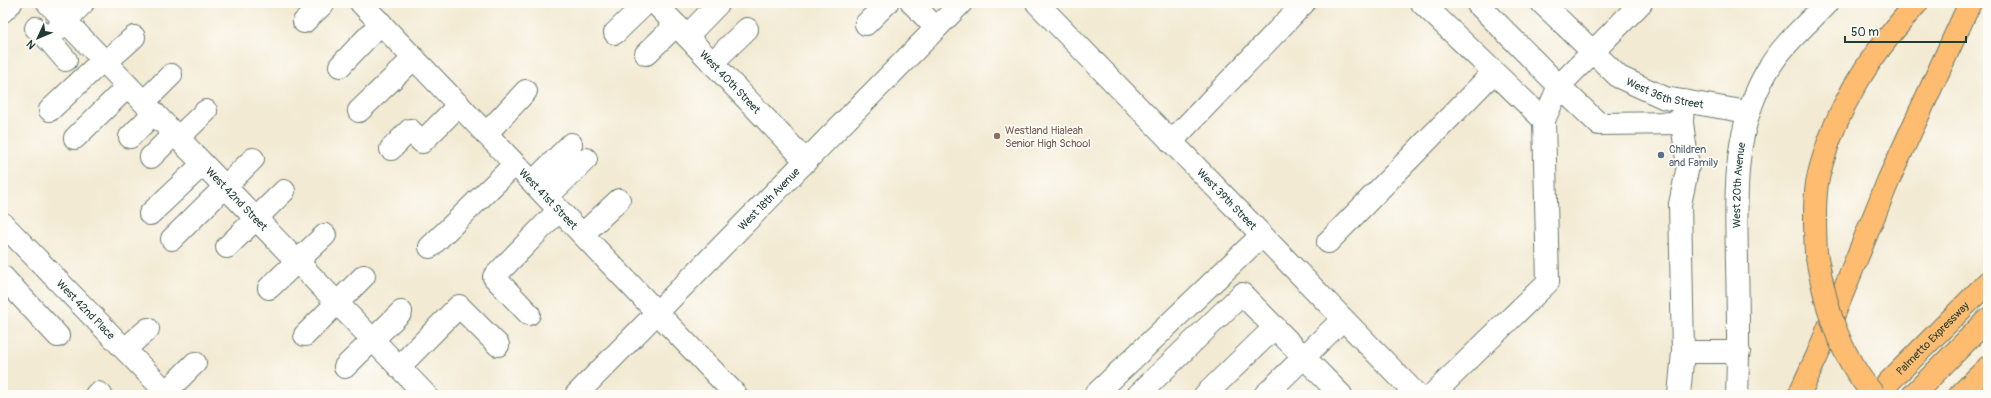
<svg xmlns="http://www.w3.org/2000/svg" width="1991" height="398" font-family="Pangolin,sans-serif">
<rect width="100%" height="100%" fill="#fdfcf7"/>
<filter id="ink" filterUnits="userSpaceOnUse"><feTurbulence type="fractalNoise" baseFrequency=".025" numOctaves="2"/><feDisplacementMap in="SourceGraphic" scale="8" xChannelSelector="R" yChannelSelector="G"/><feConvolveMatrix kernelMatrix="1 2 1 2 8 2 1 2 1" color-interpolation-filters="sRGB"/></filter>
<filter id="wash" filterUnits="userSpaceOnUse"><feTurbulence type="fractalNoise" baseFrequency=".012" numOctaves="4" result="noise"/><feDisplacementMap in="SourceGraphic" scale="16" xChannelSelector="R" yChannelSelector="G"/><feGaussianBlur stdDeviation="0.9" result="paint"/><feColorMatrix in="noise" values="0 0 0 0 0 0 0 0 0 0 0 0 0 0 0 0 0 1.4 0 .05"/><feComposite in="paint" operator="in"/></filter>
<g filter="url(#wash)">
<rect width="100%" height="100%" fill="#f3ead3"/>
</g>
<g filter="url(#ink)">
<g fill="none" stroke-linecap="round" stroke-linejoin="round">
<defs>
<g id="minor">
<path id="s1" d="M48,3L426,395"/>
<path id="s2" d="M361,3L736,395"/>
<path id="s3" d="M655,3L806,161"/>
<path d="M912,3L936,28"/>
<path id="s4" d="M1037,3L1417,395"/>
<path d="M1422,3L1544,120"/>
<path id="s5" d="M1542,3L1619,77L1665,98L1748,112"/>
<path d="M1641,3L1559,86L1599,124L1682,123L1683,101"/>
<path d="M3,11L11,3"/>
<path d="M304,22L324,3"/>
<path d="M866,24L887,3"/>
<path d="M36,28L48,39L83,3"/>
<path d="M615,33L646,3"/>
<path d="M687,36L719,3"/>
<path d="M48,39L66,60"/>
<path d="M646,54L676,25"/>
<path d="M105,63L134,37"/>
<path d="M712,63L747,29"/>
<path d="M340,66L381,23"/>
<path d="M144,102L171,75"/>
<path d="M50,110L103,60"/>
<path d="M359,111L414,58"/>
<path d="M1682,123L1688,166L1680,204L1683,352"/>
<path d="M486,134L526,91"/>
<path d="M130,137L154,113"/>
<path d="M75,138L128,86"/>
<path d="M178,138L206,111"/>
<path d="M1171,142L1304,3"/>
<path d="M391,149L410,130L422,142L459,105"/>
<path d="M151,157L174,134"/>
<path d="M533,182L571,144"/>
<path d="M547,197L586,159"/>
<path d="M150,214L203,164"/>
<path id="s6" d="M3,224L169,395"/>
<path d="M583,234L619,200"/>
<path d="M172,239L253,159"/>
<path d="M1328,242L1493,73"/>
<path d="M227,247L284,191"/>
<path d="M430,247L515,164"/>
<path d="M3,277L58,336"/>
<path d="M269,288L325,235"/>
<path d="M529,314L494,277L559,210"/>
<path d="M305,335L364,276"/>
<path d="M125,349L148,329"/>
<path d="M345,367L401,312"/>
<path d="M399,367L459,306L498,345"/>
<path d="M166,392L195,363"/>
<path d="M96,395L98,393L101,395"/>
<path id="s7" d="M576,395L961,3"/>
<path d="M1095,395L1262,235"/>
<path d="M1138,395L1242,294L1341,395"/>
<path d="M1205,395L1275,327"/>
<path d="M1265,395L1343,319"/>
<path d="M1432,395L1548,282L1544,120L1559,86L1477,3"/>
<path d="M1679,395L1683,352H1739"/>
<path id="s8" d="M1737,395C1739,351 1738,306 1737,262C1736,196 1732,133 1766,73C1781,46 1806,25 1827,3"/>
</g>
<g id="highway">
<path d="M1816,253C1815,233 1814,212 1816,192C1817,175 1823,160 1828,144C1847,89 1878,47 1917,3"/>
<path d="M1799,395L1817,356L1889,179L1970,3"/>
<path id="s9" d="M1876,395L1988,282"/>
<path d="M1913,395L1988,319"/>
<path d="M1960,395L1988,367"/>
</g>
</defs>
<!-- minor casing -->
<use href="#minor" stroke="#697a6c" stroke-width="24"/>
<!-- highway casing -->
<use href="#highway" stroke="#697a6c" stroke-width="24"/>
<!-- minor -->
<use href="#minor" stroke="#fff" stroke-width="22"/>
<!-- highway -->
<use href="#highway" stroke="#fdbc70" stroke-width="22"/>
<defs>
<path id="highway-bridge" d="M1816,253C1826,307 1837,352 1874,395"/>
</defs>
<!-- highway-bridge casing -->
<use href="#highway-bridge" stroke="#697a6c" stroke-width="24" stroke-linecap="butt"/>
<!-- highway-bridge -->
<use href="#highway-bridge" stroke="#fdbc70" stroke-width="22"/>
</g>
</g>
<!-- markers -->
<circle fill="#8d6e63" stroke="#fdfcf7" stroke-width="1.5" cx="997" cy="136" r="4"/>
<circle fill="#5c6f8a" stroke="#fdfcf7" stroke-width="1.5" cx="1661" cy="155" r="4"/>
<g text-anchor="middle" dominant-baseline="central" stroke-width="3.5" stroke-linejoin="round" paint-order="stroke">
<!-- street labels -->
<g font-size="11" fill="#1f3d34" stroke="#fdfcf7">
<text stroke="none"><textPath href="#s3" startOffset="109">West 40th Street</textPath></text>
<text stroke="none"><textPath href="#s5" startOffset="156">West 36th Street</textPath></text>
<text stroke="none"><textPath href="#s8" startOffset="210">West 20th Avenue</textPath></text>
<text stroke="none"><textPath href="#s1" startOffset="272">West 42nd Street</textPath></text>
<text stroke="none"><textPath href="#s2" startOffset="271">West 41st Street</textPath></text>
<text stroke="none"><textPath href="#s7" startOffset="275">West 18th Avenue</textPath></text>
<text stroke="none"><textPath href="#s4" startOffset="273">West 39th Street</textPath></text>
<text stroke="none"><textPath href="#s6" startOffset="119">West 42nd Place</textPath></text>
<text stroke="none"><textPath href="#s9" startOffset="80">Palmetto Expressway</textPath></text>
</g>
<!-- education labels -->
<g font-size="11" fill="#785e54" stroke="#fdfcf7" text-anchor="start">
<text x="1005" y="130">Westland Hialeah<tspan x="1005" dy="13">Senior High School</tspan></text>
</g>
<!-- service labels -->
<g font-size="11" fill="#4e5e75" stroke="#fdfcf7" text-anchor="start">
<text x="1669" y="149">Children<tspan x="1669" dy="13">and Family</tspan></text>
</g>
</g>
<!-- margin -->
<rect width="1991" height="398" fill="none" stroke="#fdfcf7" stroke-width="16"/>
<!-- north arrow -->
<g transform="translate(38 38) rotate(226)" stroke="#fdfcf7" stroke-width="3" paint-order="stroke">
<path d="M0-3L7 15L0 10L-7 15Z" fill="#1f3d34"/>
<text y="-6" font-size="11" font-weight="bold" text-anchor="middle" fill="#1f3d34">N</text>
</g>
<!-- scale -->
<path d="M1845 36v6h121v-6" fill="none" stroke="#1f3d34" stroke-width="2"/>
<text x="1851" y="36" font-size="12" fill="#1f3d34" stroke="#fdfcf7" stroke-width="3" paint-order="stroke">50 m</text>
</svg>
